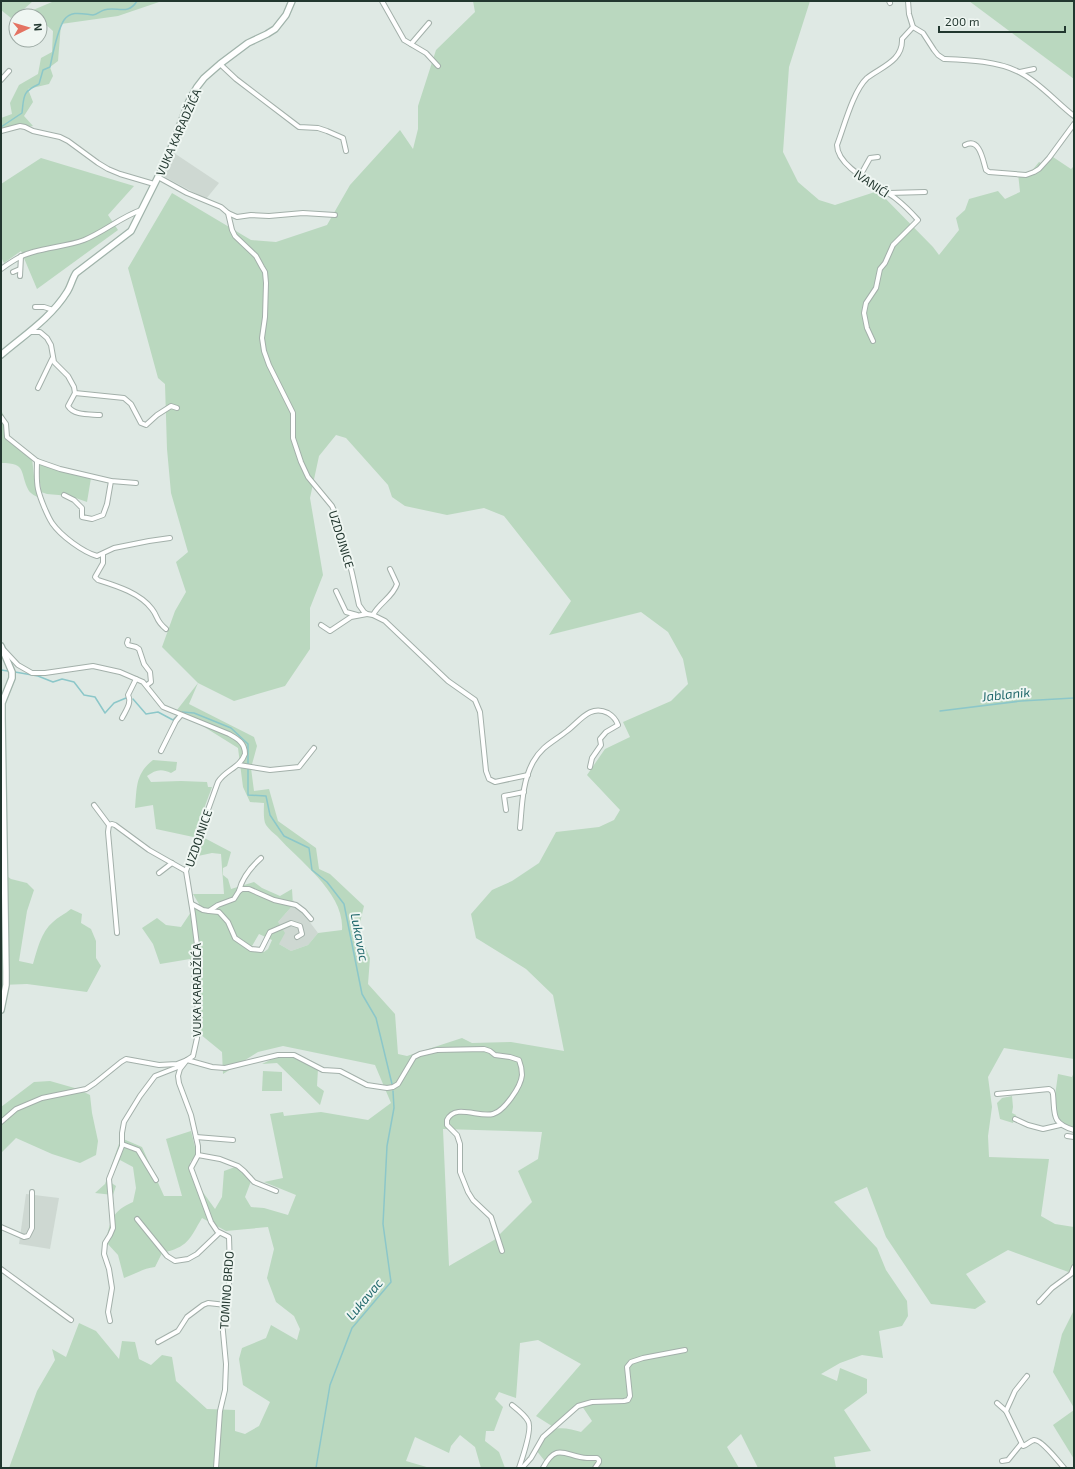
<svg xmlns="http://www.w3.org/2000/svg" width="1075" height="1469" font-family="'Exo 2',sans-serif">
<rect width="100%" height="100%" fill="#dfe9e4"/>
<!-- built -->
<g fill="#ced8d2">
<path d="M174,153L219,183L206,199L163,176Z"/>
<path d="M293,900L318,933L308,945L291,951L279,944L278,922L293,905Z"/>
<path d="M26,1194L59,1198L50,1249L19,1244Z"/>
</g>
<!-- green -->
<g fill="#bad8bf" fill-rule="evenodd">
<path d="M1,1H33L23,10L11,18L1,10Z"/>
<path d="M52,1H162L118,16L61,24L58,61L50,67L53,76L49,84L28,89L33,102L24,116L33,126L1,130V118L12,114L10,103L19,85L38,74L41,58L52,52L53,31L43,22L40,24V16H25L26,13L52,2Z"/>
<path d="M473,1H810L789,67L783,152L798,182L819,200L835,205L878,191L933,247L939,255L959,230L956,218L965,210L969,199L998,191L1005,199L1020,192L1018,173H1030L1039,162L1045,165L1053,157L1071,169L1074,166V1059L1004,1048L988,1077L992,1107L988,1136L989,1157L1049,1159L1041,1216L1055,1224L1074,1227V1274L1008,1250L966,1274L986,1302L975,1309L931,1304L886,1237L867,1187L834,1202L877,1248L886,1270L907,1301L908,1316L902,1326L879,1331L883,1358L862,1355L840,1363L821,1374L837,1381L840,1368L867,1379V1393L844,1410L871,1451L834,1457L836,1468H758L741,1434L727,1447L739,1468H544V1460L536,1450C539,1445 543,1438 547,1433C555,1425 571,1429 581,1432L592,1421L582,1406L574,1410L555,1428L536,1416L581,1364L538,1340L520,1343L516,1398L499,1392L495,1399L503,1407L494,1431H486L485,1441L499,1452L505,1468H481L475,1447L460,1435L451,1446L449,1453L415,1437L406,1461L430,1468H9L37,1391L55,1360L52,1349L66,1357L79,1323L96,1331L119,1359L122,1341L135,1342L139,1359L151,1365L162,1355L172,1357L176,1381L207,1409L235,1410V1431L245,1434L259,1426L270,1402L243,1385L239,1359L242,1348L266,1338L271,1325L297,1340L300,1329L294,1316L276,1302L267,1278L274,1249L268,1227L226,1231L202,1218C189,1240 188,1247 162,1253L155,1267C144,1268 135,1274 124,1278L118,1255L106,1242C110,1221 112,1211 133,1202L136,1188L133,1167L120,1160L110,1182L116,1186L113,1195L95,1193L105,1184L121,1138L142,1147L164,1196H182L166,1139L191,1131L197,1155L190,1162L202,1191L215,1209L222,1197L224,1171L235,1167L253,1176L245,1197L251,1207L264,1208L288,1215L296,1195L264,1182L283,1178L270,1114L283,1112L284,1116L321,1112L368,1120L391,1103L375,1065L283,1046L258,1052L223,1074L222,1052L200,1034L190,959L160,964L153,944L142,928L157,918L166,925L181,927L195,906L199,904L193,894H224L221,854L212,853L198,856V838L156,829L153,805L135,808C137,788 135,774 153,760L177,762L176,770L171,773C161,768 155,770 147,776L151,782L181,781L207,782L208,787H212L195,833L231,852L227,866L223,868V875L228,879L231,889L254,882L262,888L280,896L292,889L293,905L278,922L285,933L279,944L291,951L308,945L318,933L342,930C345,893 299,861 277,836C273,833 269,829 266,825C263,820 264,809 264,803L250,802L243,787L238,748L177,710L198,683L162,647L175,611L186,592L176,562L188,552L171,493L167,449L165,384L158,378L128,268L172,193L251,240L276,242L327,225L350,185L400,130L413,149L418,129V106L436,50L475,12ZM336,435L346,438L388,485L392,497L405,506L447,515L484,508L504,516L571,601L549,635L641,612L668,632L683,659L688,684L671,701L623,722L630,737L605,749L587,775L620,810L614,820L599,827L556,832L539,863L512,881L492,890L471,914L476,938L526,969L553,995L564,1051L511,1042L472,1043L462,1038L407,1056L398,1054L395,1014L368,984L370,958L358,931L364,906L330,874L319,869L316,848L278,821L269,789L254,791L251,768L257,746L254,737L189,704L198,683L234,701L285,686L310,649V608L323,575L310,498L319,456ZM259,934L272,940L268,949L264,952L252,946ZM443,1129L542,1132L538,1159L518,1171L532,1202L494,1240L449,1266Z"/>
<path d="M969,1H1074V79Z"/>
<path d="M41,158L134,186L108,215L118,230L37,289L21,251L4,263L1,257L2,240H1V184Z"/>
<path d="M1,410L8,424L6,438L32,458L35,485L39,498C36,496 31,494 29,491C19,473 28,463 1,463Z"/>
<path d="M38,463L91,478L87,502L70,496L47,494L41,492Z"/>
<path d="M1,872L11,879L27,883L34,890L27,911L19,961L33,964C37,950 41,932 53,922C58,917 65,914 71,909L82,914L81,923L91,929L96,941V958L101,966L87,992L27,984L1,985Z"/>
<path d="M276,1057L298,1058L318,1069L317,1086L324,1091L320,1105L277,1063L262,1064Z"/>
<path d="M263,1071L282,1072V1091H262Z"/>
<path d="M1074,1072V1129L1064,1126L1057,1120L1055,1096L1058,1074L1072,1077Z"/>
<path d="M50,1081L78,1089L90,1095L92,1113L98,1141L96,1155L80,1163L52,1154L16,1138L1,1153V1107L34,1082Z"/>
<path d="M1012,1096L1013,1107L1012,1113L1016,1115L1013,1123L1000,1119L997,1103L1002,1098Z"/>
<path d="M1074,1310V1408L1053,1372L1062,1334Z"/>
<path d="M1074,1410V1459L1053,1425Z"/>
</g>
<g fill="none" stroke-linecap="round" stroke-linejoin="round">
<!-- stream -->
<g stroke="#8cc7c9" stroke-width="1.5">
<path d="M149,1H153"/>
<path d="M1,127L22,113C24,96 22,92 39,84L43,70L50,67C53,53 57,31 64,20C71,10 83,14 93,15C97,15 100,11 104,10C117,6 128,16 137,1"/>
<path d="M1,670L8,671"/>
<path d="M15,672L38,676L53,682L62,679L74,682L84,695L95,697L105,713L114,703L126,698"/>
<path d="M133,699L146,714L158,712L173,720L176,717"/>
<path d="M940,711L1021,701L1074,698"/>
<path d="M182,712L194,713L231,728L248,744V795L266,796L270,815L284,836L309,848L312,870L327,882L344,904L362,994L376,1018L392,1084"/>
<path d="M316,1468L330,1385L352,1328L391,1282L383,1224L387,1146L394,1108L393,1091"/>
</g>
<defs>
<g id="street">
<path d="M382,1L404,40L426,53L438,66"/>
<path d="M889,1L890,3"/>
<path d="M908,1L909,14L913,27L923,33L934,50L938,55L944,59C969,60 997,61 1019,72C1038,81 1057,103 1074,116"/>
<path d="M411,44L429,23"/>
<path d="M220,64L236,79L299,127L318,128L327,131L343,138L346,151"/>
<path d="M1020,72L1034,69"/>
<path d="M1,80L9,71"/>
<path d="M1,131L20,126L25,127L33,131L60,137L68,141L98,163L108,169L120,174L154,184"/>
<path d="M965,145C980,137 983,161 986,170L989,172L1026,175L1034,172L1039,169L1049,158L1074,124"/>
<path d="M860,176L870,158L878,157"/>
<path d="M158,177L187,193L221,207L228,213L232,230L235,236L256,256L262,267L265,272L266,283L265,317L262,338L264,351L269,365L293,413V438L301,462L308,477L332,506L338,519L352,573L359,605L364,612L367,614L373,615L385,621L448,681L475,700L480,712L486,771L489,779L495,782L528,775"/>
<path d="M889,193L925,192"/>
<path d="M228,213L237,217L251,215L269,216L303,213L335,215"/>
<path d="M1,269C11,262 21,255 33,252C50,247 68,246 84,240C104,232 121,217 141,210"/>
<path d="M13,272L20,269"/>
<path d="M20,276L21,256"/>
<path d="M35,307H44L53,310"/>
<path d="M30,332H40L47,338L51,345L54,362L68,376L74,387L75,393L124,398L131,404L141,423L146,425L157,415L171,406L177,408"/>
<path d="M873,341L867,328L864,313L866,303L876,288L880,269L885,263L893,245L918,220C911,212 904,205 895,198C880,186 837,168 837,145C844,127 853,91 867,78C881,67 903,61 902,39L913,27"/>
<path d="M38,388L52,359"/>
<path d="M75,393L68,406C74,416 90,414 100,415"/>
<path d="M1,417L6,424L7,437L37,461L60,469L111,481L136,483"/>
<path d="M37,461C37,469 36,480 38,489C40,498 47,515 52,523C61,536 83,552 97,556L114,548L149,541L170,538"/>
<path d="M64,495L74,500L82,508V517L92,519L103,515L107,504L111,481"/>
<path d="M103,554V563L95,577L98,580C117,586 140,593 152,609C159,618 155,620 166,629"/>
<path d="M336,591L346,612L357,615"/>
<path d="M373,615C379,603 393,597 397,584L390,569"/>
<path d="M321,625L330,631L351,617L367,614"/>
<path d="M128,640L127,643L128,645L136,647L139,649L144,664L150,672L151,682L147,685"/>
<path d="M122,718C126,710 132,703 128,695L136,679"/>
<path d="M161,751L176,721L181,715"/>
<path d="M239,765L270,770L299,767L314,748"/>
<path d="M94,805L109,825"/>
<path d="M506,810L504,796L524,792"/>
<path d="M520,828C522,807 522,782 533,762C542,746 553,742 567,731C580,721 590,704 608,713C613,716 616,719 618,725L606,732L600,739L601,745L592,758L590,767"/>
<path d="M159,873L172,863"/>
<path d="M239,891C242,878 251,867 261,858"/>
<path d="M192,904L203,910L209,911L218,905L234,899L239,891L242,889H249L274,900L296,905L304,911L311,919"/>
<path d="M209,911L219,912L228,922L235,938L251,949L261,950L270,932L291,923L300,926L302,934L297,937"/>
<path d="M117,933L108,832L109,825L112,824L115,825L149,850L186,871"/>
<path d="M187,1060L212,1067L225,1068L278,1055H294L323,1070L340,1071L367,1085L387,1088L393,1087L398,1084L414,1057L420,1054L437,1050L484,1049L490,1051L495,1055L510,1057L519,1060C521,1065 522,1070 522,1075C521,1087 504,1111 493,1114C479,1118 455,1103 447,1120V1125L457,1135L460,1144V1172L468,1192L473,1200L491,1217L502,1251"/>
<path d="M187,1060L180,1069L178,1076L179,1083L191,1115L198,1146V1155L191,1168L211,1222L217,1231L229,1237L230,1268L229,1283L222,1321L226,1364L225,1390L220,1411L216,1468"/>
<path d="M997,1094L1049,1089L1052,1091L1053,1094C1055,1115 1051,1123 1074,1130"/>
<path d="M1015,1119L1028,1125L1043,1129L1060,1125"/>
<path d="M1,1122L16,1109L42,1098L86,1089L95,1083L121,1062L126,1059L159,1065L177,1064L187,1060L193,1056L197,1038L198,1011L194,973L197,945L193,914L186,871L218,782C225,770 240,768 245,754C245,743 238,739 229,734L163,707L143,682L120,672L93,666L45,673H32L18,665L4,650"/>
<path d="M1067,1136L1074,1137"/>
<path d="M196,1137L233,1140"/>
<path d="M122,1144L138,1150L156,1180"/>
<path d="M198,1155L220,1159L238,1166L244,1171L254,1182L276,1191"/>
<path d="M137,1219L167,1256L175,1261L188,1259L197,1254L219,1233"/>
<path d="M1,1227L24,1237L28,1236L32,1228V1192"/>
<path d="M1,1269L71,1320"/>
<path d="M1039,1302L1052,1288L1071,1274L1074,1267"/>
<path d="M110,1321L108,1312L112,1288L109,1269L104,1254L105,1243L110,1235L113,1228L109,1179L122,1146V1133L124,1122L140,1096L155,1076L178,1067L182,1064"/>
<path d="M158,1342L178,1331L187,1317L203,1305L208,1303L226,1305"/>
<path d="M997,1403L1006,1411L1023,1446C1027,1445 1030,1441 1034,1440C1041,1439 1059,1462 1064,1468"/>
<path d="M512,1405C517,1409 525,1415 528,1421C533,1428 522,1459 519,1468"/>
<path d="M1006,1411L1015,1391L1027,1376"/>
<path d="M1002,1461L1008,1460L1021,1444"/>
<path d="M522,1468L531,1458L543,1437L578,1406L592,1402L624,1401L628,1400L630,1396L627,1367L631,1362L643,1358L685,1350"/>
<path d="M543,1468C557,1441 566,1457 587,1458C590,1458 594,1458 597,1458L599,1460V1462L595,1468"/>
</g>
<g id="secondary">
<path d="M1,355C23,336 51,318 67,292C71,286 72,279 76,273L131,231L167,159L190,99L197,87L204,78L220,64L248,43L267,34L275,29L286,15L292,1"/>
<path d="M1,646L12,672V678L2,703V719L6,972V985L1,1010"/>
</g>
</defs>
<!-- street casing -->
<use href="#street" stroke="#a3b0aa" stroke-width="6"/>
<!-- secondary casing -->
<use href="#secondary" stroke="#a0b3aa" stroke-width="8"/>
<!-- street -->
<use href="#street" stroke="#fff" stroke-width="4"/>
<!-- secondary -->
<use href="#secondary" stroke="#fff" stroke-width="5.5"/>
</g>
<g text-anchor="middle" dominant-baseline="central" stroke-width="4" stroke-linejoin="round" paint-order="stroke">
<!-- street labels -->
<g font-size="12" fill="#22372f" stroke="#eff6f2">
<text transform="translate(178 132) rotate(-66)">VUKA KARADŽIĆA</text>
<text transform="translate(872 183) rotate(34)">IVANIĆI</text>
<text transform="translate(342 539) rotate(73)">UZDOJNICE</text>
<text transform="translate(198 838) rotate(-71)">UZDOJNICE</text>
<text transform="translate(196 990) rotate(-90)">VUKA KARADŽIĆA</text>
<text transform="translate(226 1290) rotate(-86)">TOMINO BRDO</text>
</g>
<!-- water labels -->
<g font-size="13" font-style="italic" fill="#22696d" stroke="#eff6f2">
<text transform="translate(1006 694) rotate(-6)">Jablanik</text>
<text transform="translate(360 937) rotate(79)">Lukavac</text>
<text transform="translate(364 1299) rotate(-50)">Lukavac</text>
</g>
</g>
<!-- border -->
<rect width="1075" height="1469" fill="none" stroke="#22372f" stroke-width="4"/>
<!-- north arrow -->
<g transform="translate(28 28) rotate(85)"><circle r="19" fill="#eff6f2" stroke="#9daaa4"/>
<path d="M0-3L7 15L0 10L-7 15Z" fill="#e47362"/>
<text y="-6" font-size="11" font-weight="bold" text-anchor="middle" fill="#22372f">N</text>
</g>
<!-- scale -->
<path d="M939 26v6h126v-6" fill="none" stroke="#22372f" stroke-width="2"/>
<text x="945" y="26" font-size="12" fill="#22372f" stroke="#eff6f2" stroke-width="3" paint-order="stroke">200 m</text>
</svg>
